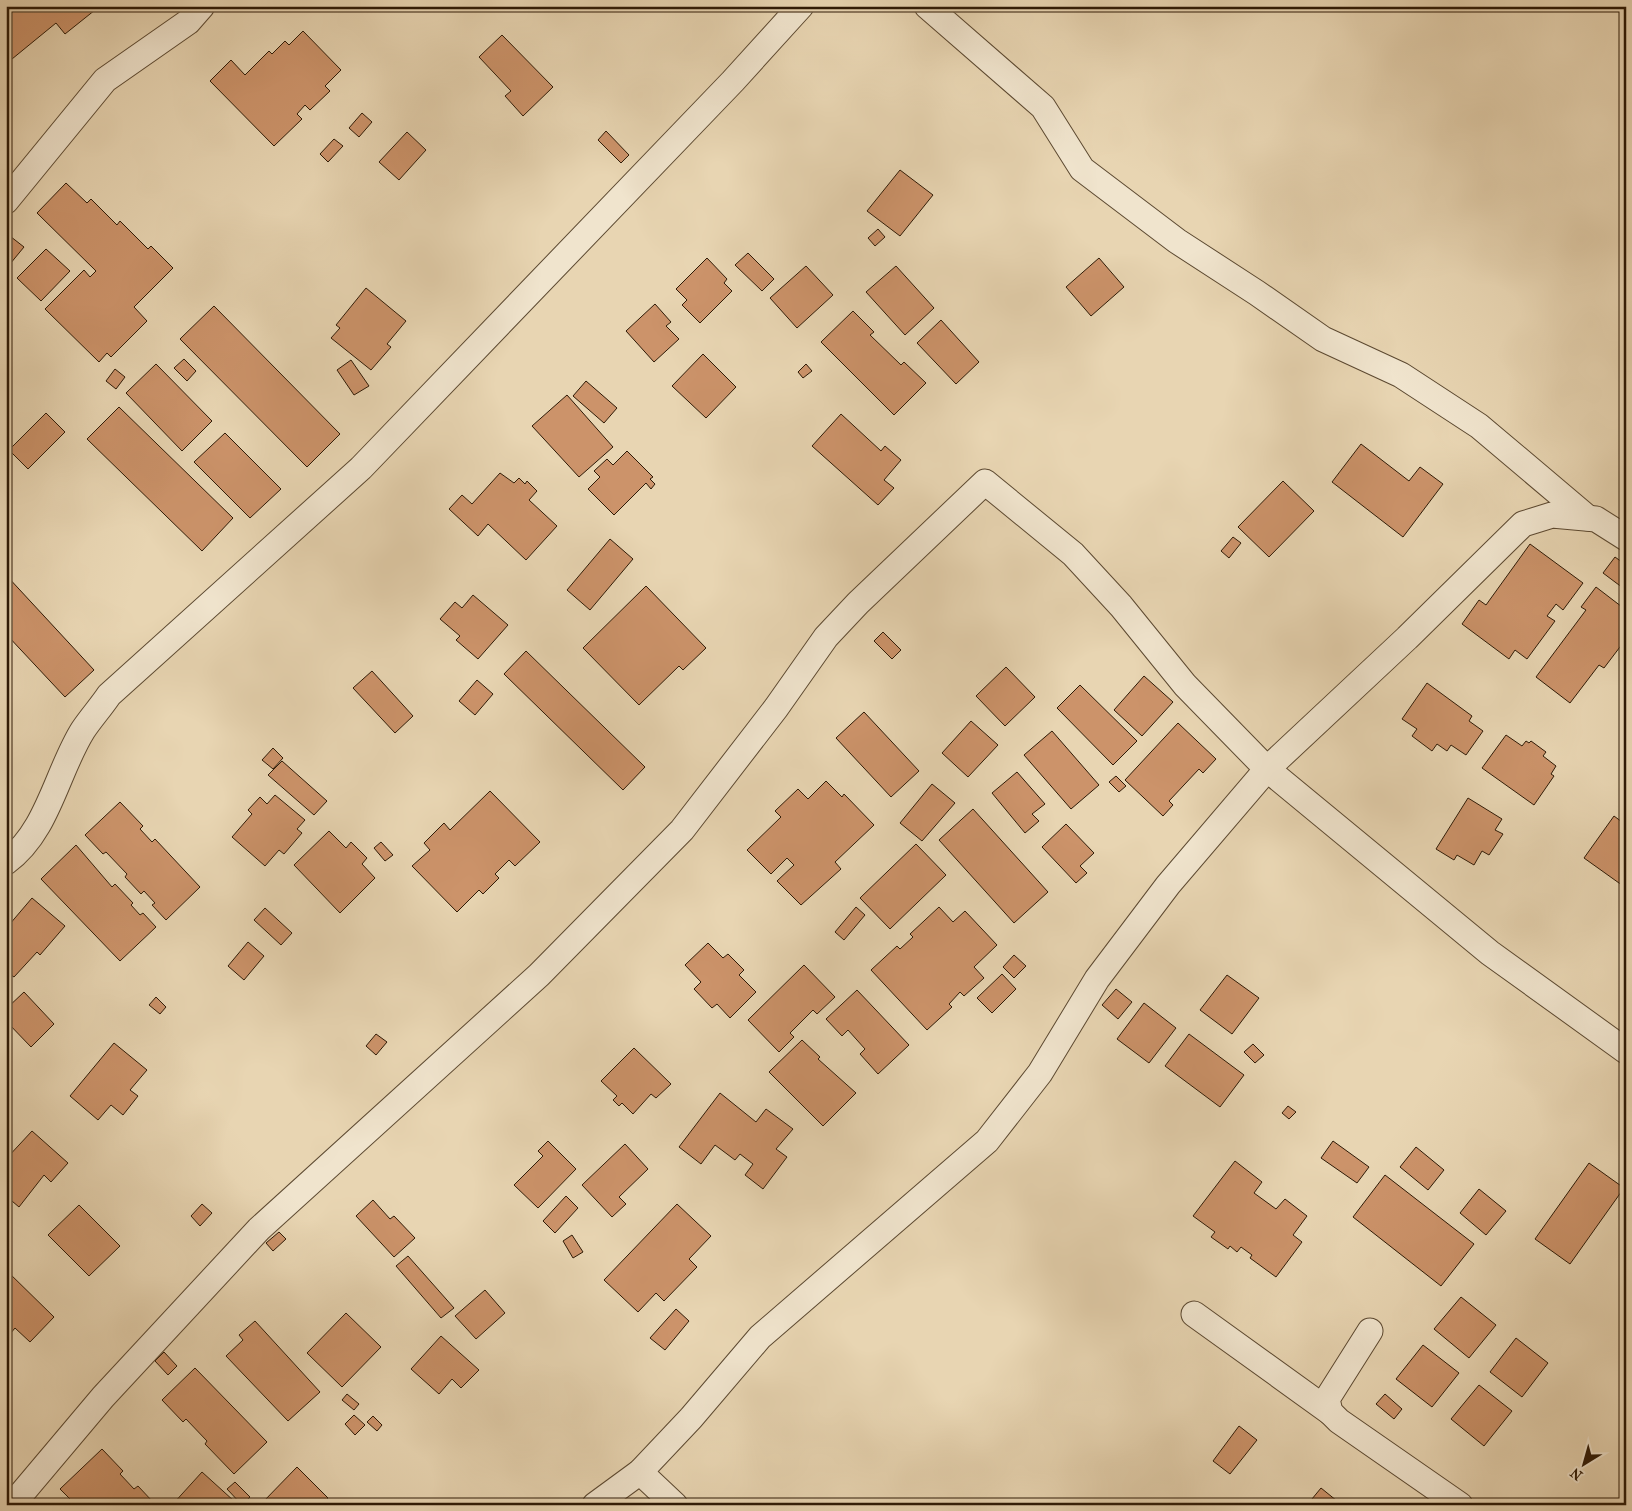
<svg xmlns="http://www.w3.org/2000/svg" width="1632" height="1511" font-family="'IM FELL French Canon',serif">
<rect width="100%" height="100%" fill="#e8d5b2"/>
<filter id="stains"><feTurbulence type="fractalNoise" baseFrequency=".004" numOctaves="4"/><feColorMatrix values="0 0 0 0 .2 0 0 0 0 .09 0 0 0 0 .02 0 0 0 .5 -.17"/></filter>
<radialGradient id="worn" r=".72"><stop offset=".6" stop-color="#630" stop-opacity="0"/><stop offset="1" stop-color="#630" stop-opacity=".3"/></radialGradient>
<!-- building -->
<g fill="#cc936a" stroke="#2e1a06">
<path d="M6,6H100L65,34L56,23L12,59L6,52Z"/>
<path d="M303,31L341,70L325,86L330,91L310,110L305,105L297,114L302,119L274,146L210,81L231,60L245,75L269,51L272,54L285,41L289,45Z"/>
<path d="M502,35L553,87L523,116L505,96L511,91L479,57Z"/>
<path d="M362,113L372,122L359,137L349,128Z"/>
<path d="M606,131L629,155L621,163L598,140Z"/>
<path d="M407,132L426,150L399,180L379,162Z"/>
<path d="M334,139L343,146L328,162L320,154Z"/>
<path d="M900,170L933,195L900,236L867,211Z"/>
<path d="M66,183L87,203L91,199L117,225L120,221L148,249L151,246L173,268L134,307L147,321L111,357L107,353L99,362L45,309L84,270L90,277L96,271L37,213Z"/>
<path d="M878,229L885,237L875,246L868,238Z"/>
<path d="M6,233L24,247L10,264L6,262Z"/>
<path d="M46,249L70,271L41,301L17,278Z"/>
<path d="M748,253L774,279L762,291L735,265Z"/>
<path d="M707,258L727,279L724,283L732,291L700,323L682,305L687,300L676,289Z"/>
<path d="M1099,258L1124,287L1091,316L1066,287Z"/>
<path d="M806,266L833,295L797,328L770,298Z"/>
<path d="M896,266L934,308L905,335L866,292Z"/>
<path d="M366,288L406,321L387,344L391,347L371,370L331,338L340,328L336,325Z"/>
<path d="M655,304L671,322L666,326L679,339L654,362L626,331Z"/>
<path d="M214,306L340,434L307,467L180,339Z"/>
<path d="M853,311L874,332L870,335L901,365L904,362L926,383L894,415L821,342Z"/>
<path d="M941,320L979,362L956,384L917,343Z"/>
<path d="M703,354L736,387L706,418L672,386Z"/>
<path d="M184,359L196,371L187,381L174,368Z"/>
<path d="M351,360L369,386L354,395L337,370Z"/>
<path d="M156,364L212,421L182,451L126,393Z"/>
<path d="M806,364L812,371L803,378L798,372Z"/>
<path d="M115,369L125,377L116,389L106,381Z"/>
<path d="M586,381L617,408L604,423L573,396Z"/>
<path d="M567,395L613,447L579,477L532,426Z"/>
<path d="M119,407L233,518L202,551L87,439Z"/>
<path d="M46,413L65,432L28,469L9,450Z"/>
<path d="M841,414L881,451L885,446L901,460L884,480L894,488L878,505L812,446Z"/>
<path d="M225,433L281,489L250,518L194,462Z"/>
<path d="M1361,444L1409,481L1420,467L1443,484L1403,537L1332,482Z"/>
<path d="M627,451L653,477L650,479L655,484L651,489L646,483L614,515L588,489L600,477L594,471L607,459L613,465Z"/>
<path d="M500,473L514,483L519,478L525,484L527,481L537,491L529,500L557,526L526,560L488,524L478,536L449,509L462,495L472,504Z"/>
<path d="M1283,481L1314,511L1269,557L1238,527Z"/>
<path d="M1233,537L1241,543L1229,558L1221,551Z"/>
<path d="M610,539L633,559L590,610L567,590Z"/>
<path d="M1530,544L1583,583L1563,610L1556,604L1547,616L1555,621L1527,659L1515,650L1509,659L1462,624L1479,600L1486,605Z"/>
<path d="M1615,557L1626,565V584L1623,588L1603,573Z"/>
<path d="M6,575L94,670L65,697L6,634Z"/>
<path d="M646,586L706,648L683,670L679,666L639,705L583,648Z"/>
<path d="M1596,587L1626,610V639L1604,668L1599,665L1570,703L1536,677L1586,610L1581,607Z"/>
<path d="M473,595L508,625L478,659L456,640L460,636L440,619L455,602L462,608Z"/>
<path d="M883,632L901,650L892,659L874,641Z"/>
<path d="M526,651L645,767L623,790L504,674Z"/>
<path d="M1006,667L1035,697L1005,726L976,696Z"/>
<path d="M372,671L413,716L395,733L353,688Z"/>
<path d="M1144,676L1173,702L1142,736L1114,710Z"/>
<path d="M477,680L493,694L475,715L459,701Z"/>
<path d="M1427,683L1472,716L1469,721L1483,731L1466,755L1451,745L1447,751L1437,744L1432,751L1412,736L1417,729L1402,719Z"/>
<path d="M1080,685L1137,741L1113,765L1057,708Z"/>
<path d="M864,712L919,771L891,797L836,738Z"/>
<path d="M971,721L998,745L968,777L942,753Z"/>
<path d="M1178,723L1216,759L1203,773L1199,769L1169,801L1173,805L1163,816L1125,780Z"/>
<path d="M1052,731L1099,785L1071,809L1024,755Z"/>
<path d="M1506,735L1522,746L1526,741L1529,743L1531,741L1546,752L1543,756L1556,766L1551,774L1554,776L1534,805L1482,768Z"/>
<path d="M273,748L283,758L273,769L262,760Z"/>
<path d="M282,761L327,801L314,815L268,775Z"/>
<path d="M1017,772L1045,804L1032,814L1039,821L1025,833L992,793Z"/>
<path d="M1116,776L1126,786L1119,792L1109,782Z"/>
<path d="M826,781L842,797L844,794L874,825L835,862L841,869L801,905L777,881L794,865L787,858L771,874L747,850L781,817L775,811L798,789L808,799Z"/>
<path d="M932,784L955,803L922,841L900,823Z"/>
<path d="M490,791L540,842L515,866L509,860L495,874L499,878L483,894L479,890L457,912L412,866L430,850L424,843L444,823L450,830Z"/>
<path d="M275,795L305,820L297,829L302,833L284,854L279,850L265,866L232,837L252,814L248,810L260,797L267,804Z"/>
<path d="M1468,798L1502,819L1495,830L1503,834L1489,855L1482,851L1474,865L1457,855L1454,860L1436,849Z"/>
<path d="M120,802L143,826L140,829L152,842L155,839L200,887L166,920L152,905L155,903L144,891L141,894L125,877L127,874L106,852L103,854L85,835Z"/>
<path d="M973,809L1048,892L1014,923L939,840Z"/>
<path d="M1614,816L1626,825V888L1584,858Z"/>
<path d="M1066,824L1094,853L1080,866L1087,873L1076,883L1042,847Z"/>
<path d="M329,831L346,848L351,842L367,858L362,864L375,878L340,913L294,865Z"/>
<path d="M381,842L393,855L385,861L374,848Z"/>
<path d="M916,844L946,875L890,929L860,898Z"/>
<path d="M76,845L112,887L115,884L133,903L131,905L140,915L143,913L156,927L120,961L41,879Z"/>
<path d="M32,898L65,926L40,955L37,952L14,977L11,975L6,980V924L9,925Z"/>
<path d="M856,907L865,915L844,940L835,932Z"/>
<path d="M939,907L953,922L965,911L997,945L974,967L984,978L964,996L960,992L949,1004L952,1007L927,1030L871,970L897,946L900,949L913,937L910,934Z"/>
<path d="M265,908L292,933L281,945L254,920Z"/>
<path d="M248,942L264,956L244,980L228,966Z"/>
<path d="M708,943L723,958L728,954L744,970L739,975L756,992L730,1018L717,1004L712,1008L694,989L701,982L685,965Z"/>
<path d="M1014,955L1026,966L1014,978L1003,967Z"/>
<path d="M804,965L835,997L817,1014L813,1010L790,1033L794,1037L779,1052L748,1020Z"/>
<path d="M1002,974L1016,989L992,1013L977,998Z"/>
<path d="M1227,975L1259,998L1232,1034L1200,1010Z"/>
<path d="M1116,989L1132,1002L1118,1019L1102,1005Z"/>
<path d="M857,990L909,1045L878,1074L860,1054L865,1049L848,1030L842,1036L826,1019Z"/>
<path d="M24,992L54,1024L31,1047L6,1021V1009Z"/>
<path d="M156,997L166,1007L160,1014L149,1005Z"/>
<path d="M1144,1003L1176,1028L1149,1063L1117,1039Z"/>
<path d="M376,1034L387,1042L376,1055L366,1046Z"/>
<path d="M1189,1034L1244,1075L1220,1107L1165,1066Z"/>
<path d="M802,1040L820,1057L818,1059L856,1093L823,1126L769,1072Z"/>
<path d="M114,1043L147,1070L130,1090L138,1096L123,1115L111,1105L98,1120L70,1096Z"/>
<path d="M1253,1044L1264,1055L1255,1063L1244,1052Z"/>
<path d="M634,1048L671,1084L656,1098L651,1094L633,1114L622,1103L619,1106L613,1100L617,1096L601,1081Z"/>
<path d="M720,1093L756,1122L766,1109L793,1129L776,1149L787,1157L763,1189L745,1175L753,1164L740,1154L735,1160L715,1145L701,1164L679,1147Z"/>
<path d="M1288,1106L1296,1112L1289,1119L1282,1113Z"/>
<path d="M32,1131L68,1163L51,1182L44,1175L19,1207L6,1196V1159Z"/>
<path d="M548,1141L576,1169L538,1208L514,1185L543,1156L538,1151Z"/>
<path d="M1333,1141L1369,1167L1357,1183L1321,1158Z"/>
<path d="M625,1144L648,1169L619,1197L626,1204L612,1217L582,1185Z"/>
<path d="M1416,1147L1444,1170L1428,1190L1400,1167Z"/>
<path d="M1235,1161L1262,1182L1254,1193L1276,1209L1285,1199L1307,1216L1293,1235L1302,1242L1276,1277L1250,1258L1252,1255L1241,1247L1237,1252L1230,1246L1228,1249L1211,1237L1215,1232L1193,1216Z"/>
<path d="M1589,1163L1624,1188L1570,1264L1535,1239Z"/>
<path d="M1385,1175L1474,1244L1441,1286L1353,1217Z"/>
<path d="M1479,1189L1506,1211L1486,1235L1460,1213Z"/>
<path d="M566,1196L578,1208L555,1233L543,1221Z"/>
<path d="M373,1200L390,1219L394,1216L415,1238L394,1257L356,1216Z"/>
<path d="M202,1204L212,1213L200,1226L191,1216Z"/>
<path d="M677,1204L711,1236L689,1259L697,1267L664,1301L656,1293L638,1312L604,1280Z"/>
<path d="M79,1205L120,1246L89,1276L48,1235Z"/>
<path d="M279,1232L286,1239L273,1251L266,1243Z"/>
<path d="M572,1235L583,1252L573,1258L563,1241Z"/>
<path d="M408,1256L454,1308L441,1318L396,1266Z"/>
<path d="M6,1270L54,1317L30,1342L15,1328L10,1334L6,1330Z"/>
<path d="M485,1290L505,1313L476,1339L455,1316Z"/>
<path d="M1461,1297L1496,1325L1469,1358L1434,1329Z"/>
<path d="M676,1309L689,1321L665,1350L650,1338Z"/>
<path d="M346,1313L381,1347L342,1387L307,1353Z"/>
<path d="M255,1321L320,1392L288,1421L226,1356L243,1340L239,1335Z"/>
<path d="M441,1336L479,1370L461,1388L452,1379L439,1394L411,1369Z"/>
<path d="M1516,1338L1548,1363L1522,1397L1490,1372Z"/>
<path d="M1423,1345L1459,1373L1432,1407L1396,1379Z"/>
<path d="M164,1352L177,1366L168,1375L155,1361Z"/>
<path d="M195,1368L267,1442L234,1474L205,1444L207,1441L186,1419L183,1422L162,1400Z"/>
<path d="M1479,1385L1512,1411L1484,1446L1451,1419Z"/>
<path d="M347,1394L359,1404L354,1410L342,1400Z"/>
<path d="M1385,1394L1402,1409L1394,1419L1376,1404Z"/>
<path d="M354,1415L365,1425L355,1435L345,1424Z"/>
<path d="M373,1416L382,1425L377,1431L367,1422Z"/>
<path d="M1239,1426L1257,1440L1230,1474L1213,1461Z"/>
<path d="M102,1449L123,1471L120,1474L134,1489L138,1486L153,1502L151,1505H82L78,1500L75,1504L60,1489Z"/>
<path d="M297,1467L328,1498L322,1505H264L262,1503Z"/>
<path d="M202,1472L234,1501L231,1505H172Z"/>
<path d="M235,1482L250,1497L242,1505L227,1489Z"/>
<path d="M1321,1488L1342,1505H1307Z"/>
</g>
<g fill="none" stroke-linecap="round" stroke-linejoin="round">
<defs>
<g id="minor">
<path d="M927,6L1043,107L1082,169L1177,241L1257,293L1323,339L1401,375L1479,426L1588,518"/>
<path d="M6,201L105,80L188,22L202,6"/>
<path d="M6,862C48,832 57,771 83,730C91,718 101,707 109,695L361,468L733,81L801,6"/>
<path d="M1194,1314L1330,1412"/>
<path d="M1370,1331L1327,1399L1330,1412L1339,1421L1460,1505"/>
<path d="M640,1472L675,1505"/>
<path d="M12,1505L103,1397L259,1229L539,975L682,830L776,708L826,637L858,603L985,482L1073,554L1121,606L1185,685L1267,769L1490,953L1626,1051"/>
<path d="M595,1505L640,1472L691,1418L760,1337L987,1141L1040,1073L1097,979L1168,885L1267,769L1407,638L1523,524L1552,515L1596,519L1626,538"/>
</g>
</defs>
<!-- minor casing -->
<use href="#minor" stroke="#5c4931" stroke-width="27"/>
<!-- minor -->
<use href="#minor" stroke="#f0e4cd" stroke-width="25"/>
</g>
<!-- margin -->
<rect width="1632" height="1511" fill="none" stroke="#e8d5b2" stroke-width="25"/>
<rect x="8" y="8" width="1617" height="1496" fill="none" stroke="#2e1a06" stroke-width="2.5"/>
<rect x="12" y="12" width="1607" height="1486" fill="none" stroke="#2e1a06"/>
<!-- north arrow -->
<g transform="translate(1584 1464) rotate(217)" stroke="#f0e4cd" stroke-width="4" paint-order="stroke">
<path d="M0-4L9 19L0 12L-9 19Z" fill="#2e1a06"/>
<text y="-8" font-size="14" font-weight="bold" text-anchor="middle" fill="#2e1a06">N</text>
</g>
<rect width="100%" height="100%" filter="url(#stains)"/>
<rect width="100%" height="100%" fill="url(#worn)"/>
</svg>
